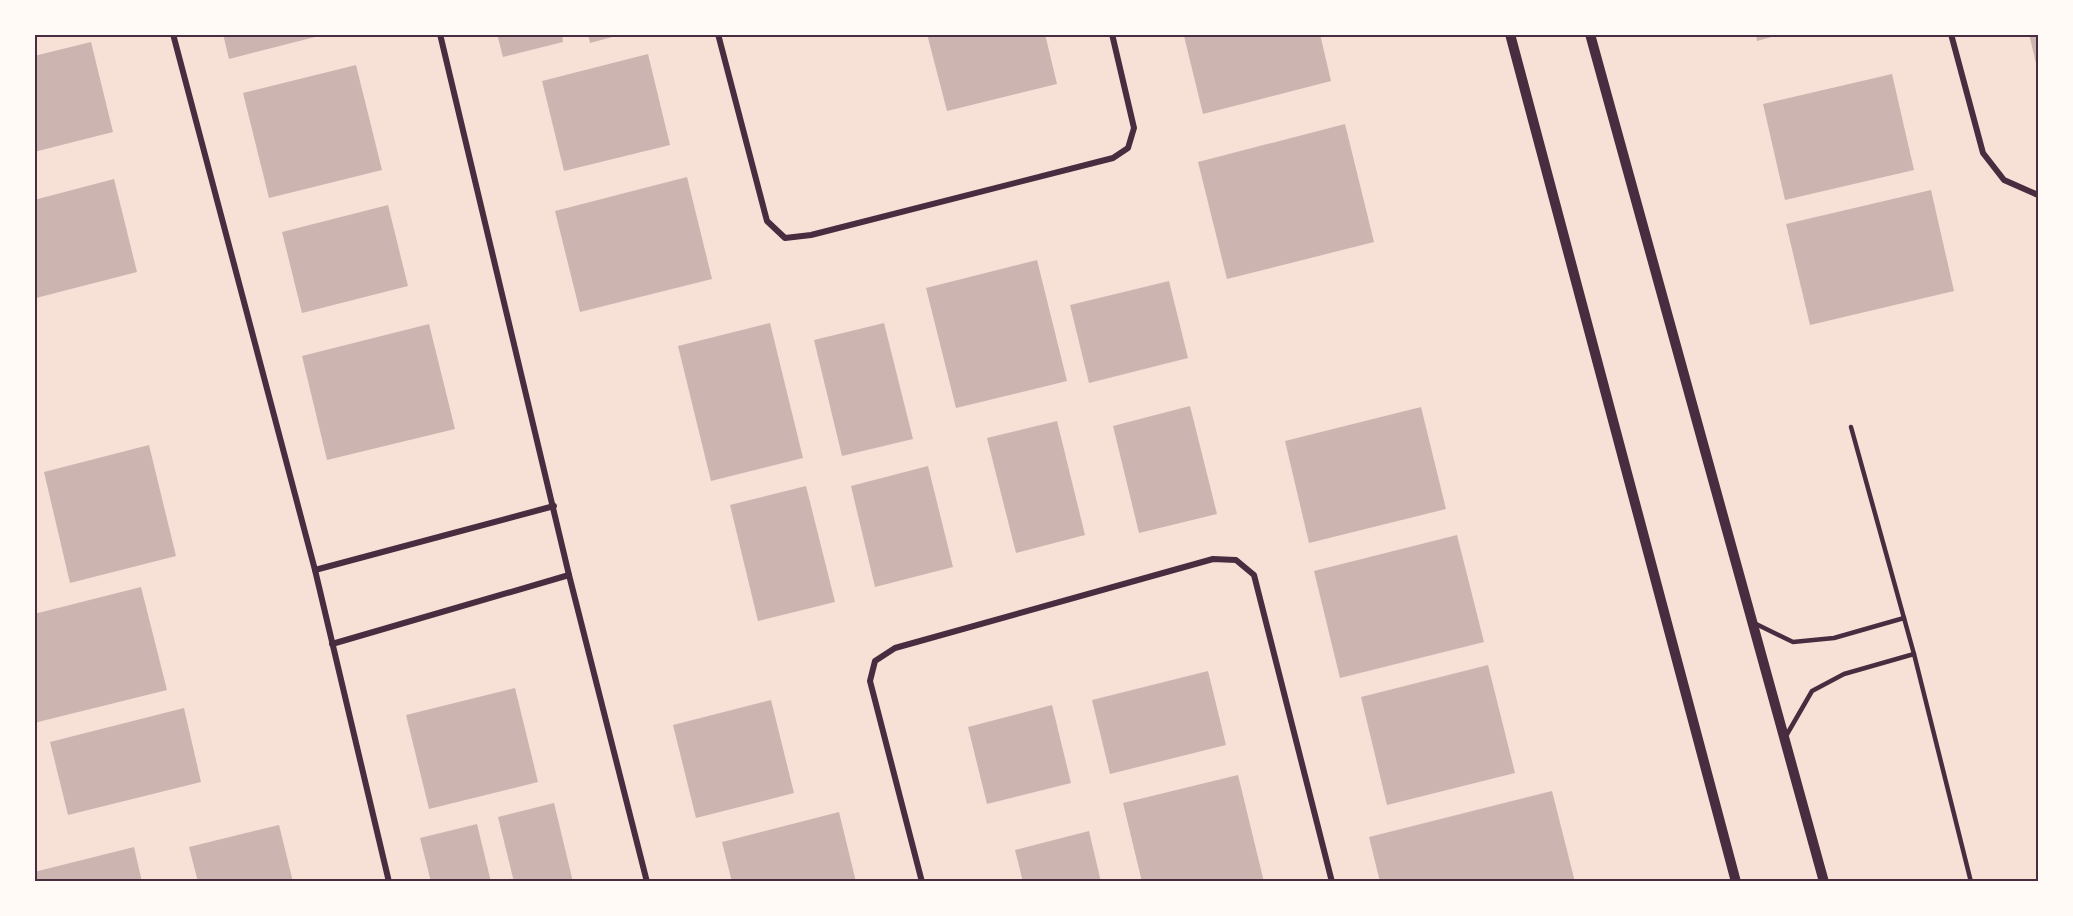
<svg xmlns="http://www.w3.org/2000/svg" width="2073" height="916" font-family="'Noto Serif',serif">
<rect width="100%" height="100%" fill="#f7e1d7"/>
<!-- building -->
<g fill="#ccb4b1">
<path d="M223,34H323V35L229,59Z"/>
<path d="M497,34H562L563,42L503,57Z"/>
<path d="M588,34H620V35L590,43Z"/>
<path d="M927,34H1045L1057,84L947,111Z"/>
<path d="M1191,34H1320L1331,81L1203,114L1184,36Z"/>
<path d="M1756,34H1779V35L1757,41Z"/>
<path d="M2029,34H2038V72Z"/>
<path d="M91,42L113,132L34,152V56Z"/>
<path d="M648,54L670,145L564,171L542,81Z"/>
<path d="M356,65L382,170L269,198L243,93Z"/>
<path d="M1892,74L1914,170L1785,200L1763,104Z"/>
<path d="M1345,124L1374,242L1227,279L1198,162Z"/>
<path d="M687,177L712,279L580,312L555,211Z"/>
<path d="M114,179L137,272L36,298L34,200Z"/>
<path d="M1931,190L1954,291L1810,325L1786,224Z"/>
<path d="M388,205L408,286L302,313L282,232Z"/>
<path d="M1037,260L1067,381L956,408L926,288Z"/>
<path d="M1169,281L1188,358L1089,383L1070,305Z"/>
<path d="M770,323L803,458L711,481L678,346Z"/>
<path d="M884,323L913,439L842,456L814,340Z"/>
<path d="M429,324L455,429L327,460L302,356Z"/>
<path d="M1190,406L1217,514L1139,533L1113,426Z"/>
<path d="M1421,407L1446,509L1309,543L1285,441Z"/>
<path d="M1057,421L1085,535L1016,553L987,438Z"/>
<path d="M149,445L176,556L70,583L44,472Z"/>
<path d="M928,466L953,567L875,587L851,486Z"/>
<path d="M806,486L835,602L758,621L730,505Z"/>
<path d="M1457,535L1484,642L1340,678L1314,571Z"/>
<path d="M141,587L167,690L34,723V614Z"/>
<path d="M1488,665L1515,773L1387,805L1361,697Z"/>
<path d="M1208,671L1226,745L1110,774L1092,700Z"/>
<path d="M515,688L538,782L429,809L406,715Z"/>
<path d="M771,700L794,793L696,818L673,725Z"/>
<path d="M1052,705L1071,783L987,804L968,727Z"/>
<path d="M184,708L201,782L68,815L50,742Z"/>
<path d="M1238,775L1264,882H1142L1123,803Z"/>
<path d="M1552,791L1575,882H1380L1369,837Z"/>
<path d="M554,803L573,882H514L498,817Z"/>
<path d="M839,812L856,882H732L722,842Z"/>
<path d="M477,824L491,882H431L420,838Z"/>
<path d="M279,825L293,882H198L189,847Z"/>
<path d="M1089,831L1101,882H1023L1015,850Z"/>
<path d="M134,847L142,882H34V872Z"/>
</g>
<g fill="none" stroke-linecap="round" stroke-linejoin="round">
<!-- service -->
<g stroke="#4a2c40" stroke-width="4.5">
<path d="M1851,427L1914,654L1971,882"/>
<path d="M1754,623L1793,642L1834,638L1904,618"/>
<path d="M1786,736L1812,691L1844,674L1914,654"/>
</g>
<!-- minor -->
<g stroke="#4a2c40" stroke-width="6">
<path d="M173,34L315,570L389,882"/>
<path d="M440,34L569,575L647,882"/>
<path d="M718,34L767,221L785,238L811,235L1113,158L1128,148L1134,128L1112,34"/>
<path d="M1951,34L1983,153L2004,180L2038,195"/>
<path d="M315,570L554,506"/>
<path d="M332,644L569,575"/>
<path d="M922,882L870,681L875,661L895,648L1213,559L1236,560L1254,575L1332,882"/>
</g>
<!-- tertiary -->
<g stroke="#4a2c40" stroke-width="10">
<path d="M1510,34L1736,882"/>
<path d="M1590,34L1824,882"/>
</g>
</g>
<!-- border -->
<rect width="2073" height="916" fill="none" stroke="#fffaf5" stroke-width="72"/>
<rect x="36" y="36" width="2001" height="844" fill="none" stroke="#4a2c40" stroke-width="2"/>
</svg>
